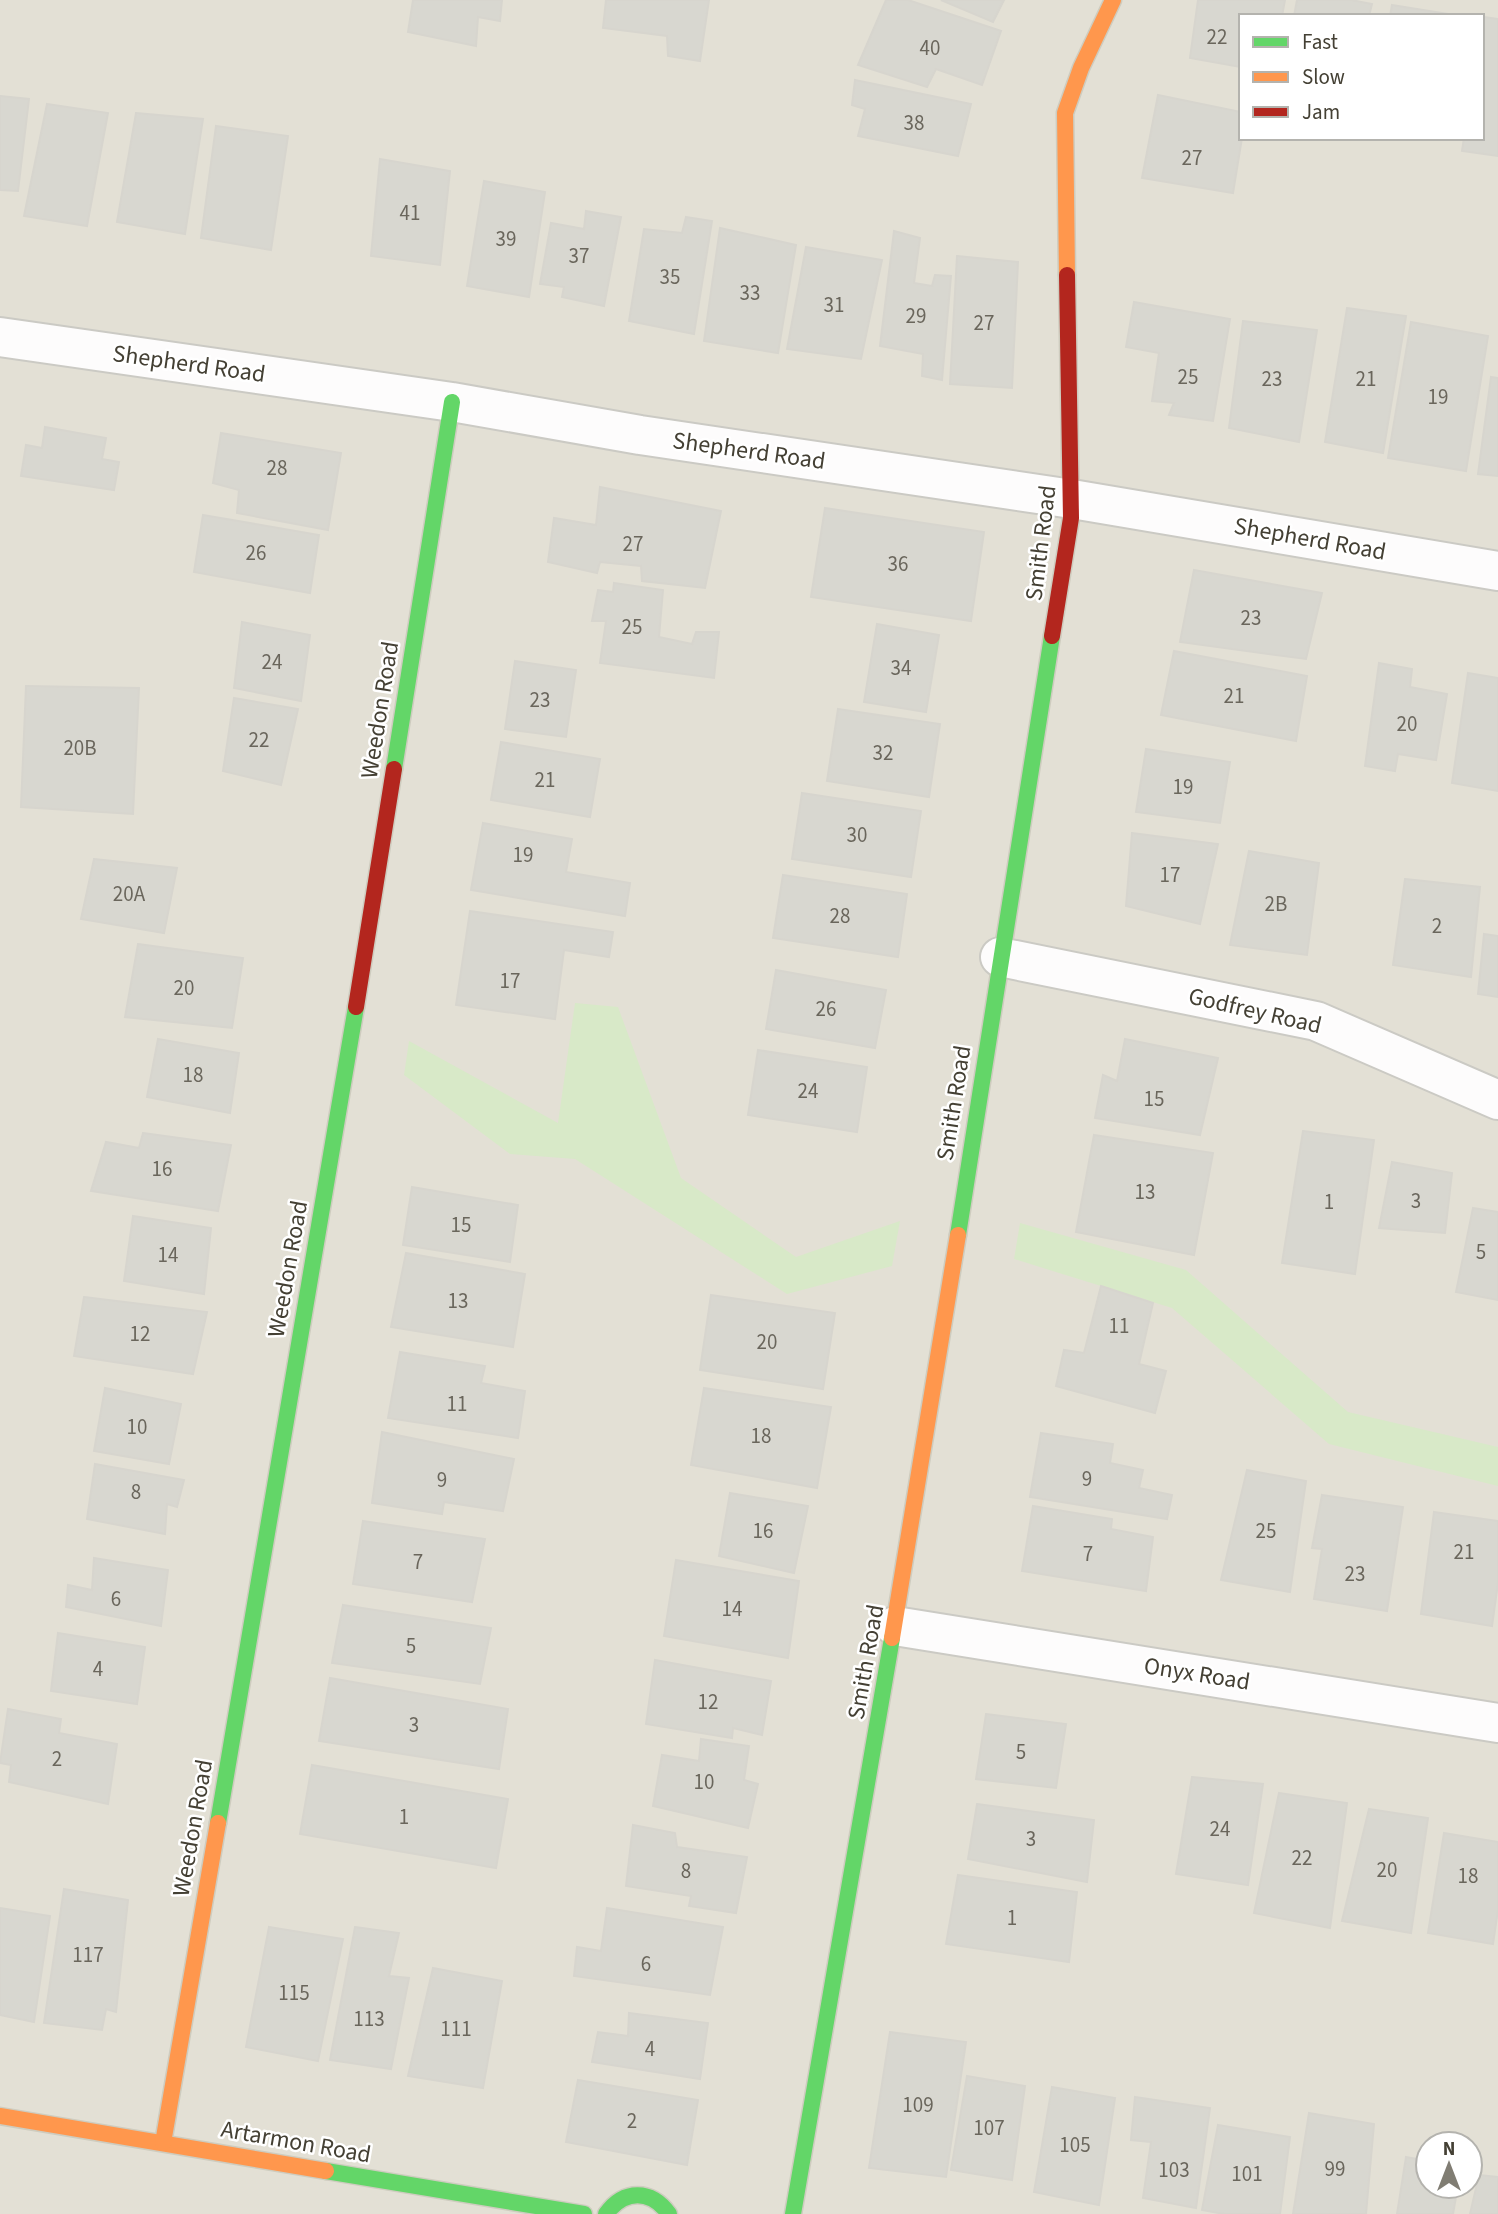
<svg xmlns="http://www.w3.org/2000/svg" width="1498" height="2214" font-family="'Source Sans 3',sans-serif">
<rect width="100%" height="100%" fill="#efeee8"/>
<!-- residential -->
<path fill="#e3e0d5" fill-rule="evenodd" d="M0,0H1498V2214H0ZM1241,16H1482V138H1241ZM1428,2144H1470V2186H1428Z"/>
<!-- green -->
<g fill="#d8e9c8">
<path d="M575,1003L618,1007L681,1178L796,1257L900,1221L892,1266L787,1294L575,1159L510,1154L404,1075L409,1041L558,1123Z"/>
<path d="M1020,1223L1186,1270L1348,1412L1498,1447V1486L1329,1444L1172,1308L1014,1259Z"/>
</g>
<!-- building -->
<g fill="#d8d7d0" stroke="#d7d5ce" stroke-width="2">
<path d="M413,0H502L500,21L478,17L476,46L408,32Z"/>
<path d="M606,0H709L700,61L668,56L667,36L603,28Z"/>
<path d="M886,0H908L1001,31L982,85L936,69L927,87L858,65Z"/>
<path d="M941,0H1004L993,22Z"/>
<path d="M1198,0H1285L1282,16H1241V67L1190,58Z"/>
<path d="M1297,0H1351L1372,4L1369,16H1294Z"/>
<path d="M1392,5L1455,15V16H1390Z"/>
<path d="M1484,17L1498,19V156L1462,151L1464,138H1482Z"/>
<path d="M855,80L971,104L958,156L858,136L865,109L852,105Z"/>
<path d="M1158,95L1241,112L1242,138L1233,193L1142,178Z"/>
<path d="M0,96L29,99L18,191L0,190Z"/>
<path d="M47,104L108,113L87,226L24,216Z"/>
<path d="M136,113L203,119L185,234L117,222Z"/>
<path d="M216,126L288,136L271,250L201,238Z"/>
<path d="M380,159L450,171L440,265L371,256Z"/>
<path d="M484,181L545,192L529,297L467,286Z"/>
<path d="M586,211L621,217L604,306L562,297L564,287L540,284L551,223L584,229Z"/>
<path d="M686,217L712,221L694,334L629,321L644,229L682,233Z"/>
<path d="M720,228L796,245L778,353L704,341Z"/>
<path d="M894,231L920,238L914,283L932,286L935,275L951,276L942,380L922,376L923,354L880,346Z"/>
<path d="M806,247L882,260L861,359L787,349Z"/>
<path d="M957,256L1018,262L1012,388L950,384Z"/>
<path d="M1134,302L1230,319L1213,421L1169,415L1174,403L1152,401L1159,353L1126,347Z"/>
<path d="M1347,308L1406,316L1383,453L1325,442Z"/>
<path d="M1243,321L1317,330L1299,442L1229,428Z"/>
<path d="M1411,322L1488,336L1466,471L1388,458Z"/>
<path d="M1491,377L1498,378V476L1478,474Z"/>
<path d="M45,427L106,438L102,459L119,462L114,490L21,476L26,445L42,448Z"/>
<path d="M221,433L341,453L328,530L237,513L239,490L213,483Z"/>
<path d="M600,487L721,511L705,588L642,581L641,566L600,562L597,573L548,562L554,518L596,525Z"/>
<path d="M825,508L984,532L971,621L811,597Z"/>
<path d="M203,515L319,535L310,593L194,572Z"/>
<path d="M1194,570L1322,593L1306,659L1180,642Z"/>
<path d="M614,583L663,590L659,637L692,644L696,632H719L714,678L600,663L606,621H592L598,590L613,592Z"/>
<path d="M242,622L310,635L301,701L234,688Z"/>
<path d="M877,624L939,635L926,712L864,702Z"/>
<path d="M1174,651L1307,676L1296,741L1161,715Z"/>
<path d="M515,661L576,670L566,737L505,729Z"/>
<path d="M1379,663L1412,669L1410,687L1447,694L1436,760L1398,754L1395,771L1365,766Z"/>
<path d="M1468,673L1498,678V791L1452,783Z"/>
<path d="M26,686L139,688L133,814L21,807Z"/>
<path d="M234,698L298,709L281,785L223,771Z"/>
<path d="M838,709L940,724L929,797L827,781Z"/>
<path d="M501,742L600,759L590,817L491,800Z"/>
<path d="M1146,749L1230,762L1220,823L1136,812Z"/>
<path d="M802,793L921,811L911,877L792,859Z"/>
<path d="M483,823L572,839L566,872L630,883L625,916L471,890Z"/>
<path d="M1132,833L1218,844L1200,924L1126,906Z"/>
<path d="M1249,851L1319,863L1307,955L1230,945Z"/>
<path d="M94,859L177,868L164,933L81,919Z"/>
<path d="M783,875L907,894L898,957L773,938Z"/>
<path d="M1405,879L1480,887L1471,977L1393,965Z"/>
<path d="M470,911L613,932L609,957L564,950L555,1019L456,1005Z"/>
<path d="M1484,934L1498,936V997L1478,994Z"/>
<path d="M138,944L243,958L232,1028L125,1017Z"/>
<path d="M776,970L886,990L875,1048L766,1029Z"/>
<path d="M158,1039L239,1053L230,1113L147,1097Z"/>
<path d="M1125,1039L1218,1058L1200,1135L1095,1118L1103,1075L1117,1081Z"/>
<path d="M758,1050L867,1067L857,1132L748,1115Z"/>
<path d="M1303,1131L1374,1140L1355,1274L1282,1263Z"/>
<path d="M143,1133L231,1145L218,1211L91,1191L106,1142L139,1148Z"/>
<path d="M1094,1135L1213,1153L1194,1255L1076,1232Z"/>
<path d="M1392,1162L1452,1173L1445,1233L1379,1228Z"/>
<path d="M412,1187L518,1205L510,1262L403,1245Z"/>
<path d="M1473,1208L1498,1212V1300L1456,1292Z"/>
<path d="M133,1216L211,1228L204,1294L124,1281Z"/>
<path d="M406,1253L525,1274L513,1347L391,1327Z"/>
<path d="M1101,1286L1153,1303L1139,1364L1166,1371L1155,1413L1056,1386L1064,1350L1084,1353Z"/>
<path d="M711,1295L835,1313L823,1389L700,1370Z"/>
<path d="M84,1297L207,1312L193,1374L74,1356Z"/>
<path d="M400,1352L485,1366L481,1383L525,1391L518,1438L388,1418Z"/>
<path d="M105,1388L181,1404L169,1464L94,1451Z"/>
<path d="M704,1388L831,1407L817,1488L691,1465Z"/>
<path d="M382,1432L514,1459L503,1511L444,1502L442,1514L372,1503Z"/>
<path d="M1041,1433L1113,1444L1110,1463L1143,1470L1139,1488L1172,1495L1167,1519L1030,1497Z"/>
<path d="M95,1464L184,1480L177,1507L167,1504L165,1534L87,1519Z"/>
<path d="M1247,1470L1306,1481L1290,1592L1221,1580Z"/>
<path d="M730,1493L808,1506L794,1573L719,1556Z"/>
<path d="M1322,1495L1403,1507L1387,1611L1314,1599L1322,1549L1312,1548Z"/>
<path d="M1033,1506L1112,1519L1111,1529L1153,1537L1146,1591L1022,1571Z"/>
<path d="M1434,1512L1498,1521V1583L1492,1626L1421,1614Z"/>
<path d="M363,1521L485,1539L472,1602L353,1584Z"/>
<path d="M94,1558L168,1570L161,1626L66,1607L68,1585L92,1590Z"/>
<path d="M676,1560L799,1581L788,1658L664,1636Z"/>
<path d="M343,1605L491,1628L480,1684L332,1663Z"/>
<path d="M58,1633L145,1647L137,1704L51,1691Z"/>
<path d="M655,1660L771,1681L762,1735L733,1728L732,1738L646,1724Z"/>
<path d="M330,1678L508,1709L499,1769L319,1741Z"/>
<path d="M8,1709L61,1719L59,1733L117,1744L108,1804L9,1782L11,1765L0,1763Z"/>
<path d="M986,1714L1066,1724L1056,1788L976,1779Z"/>
<path d="M701,1739L749,1746L744,1780L758,1784L748,1828L653,1806L662,1755L699,1761Z"/>
<path d="M312,1765L508,1799L496,1868L300,1834Z"/>
<path d="M1192,1777L1263,1784L1248,1885L1176,1874Z"/>
<path d="M1279,1793L1347,1803L1330,1928L1254,1913Z"/>
<path d="M977,1804L1094,1820L1087,1882L968,1859Z"/>
<path d="M1369,1809L1428,1818L1411,1933L1342,1921Z"/>
<path d="M633,1825L675,1833L677,1847L747,1857L736,1913L689,1906L691,1896L626,1886Z"/>
<path d="M1444,1833L1498,1842V1910L1493,1944L1428,1933Z"/>
<path d="M958,1875L1077,1892L1069,1962L946,1944Z"/>
<path d="M64,1889L128,1900L116,2012L106,2009L102,2030L44,2023Z"/>
<path d="M0,1908L50,1916L34,2022L0,2015Z"/>
<path d="M607,1908L723,1927L710,1995L574,1976L577,1947L601,1951Z"/>
<path d="M269,1927L343,1939L318,2061L246,2047Z"/>
<path d="M355,1927L399,1933L389,1976L409,1978L391,2069L330,2060Z"/>
<path d="M433,1968L502,1981L483,2088L408,2076Z"/>
<path d="M629,2013L708,2023L700,2079L592,2062L598,2032L628,2036Z"/>
<path d="M890,2032L966,2042L946,2177L869,2168Z"/>
<path d="M967,2076L1025,2086L1012,2180L951,2170Z"/>
<path d="M578,2080L698,2100L687,2165L566,2142Z"/>
<path d="M1052,2087L1115,2098L1099,2205L1034,2192Z"/>
<path d="M1135,2097L1210,2108L1196,2208L1143,2198L1151,2142L1131,2140Z"/>
<path d="M1309,2113L1374,2124L1366,2214H1293Z"/>
<path d="M1218,2125L1290,2137L1280,2214H1224L1202,2210Z"/>
<path d="M1406,2157L1428,2161V2186H1458L1453,2214H1397Z"/>
<path d="M1479,2175L1498,2177V2214H1470Z"/>
</g>
<g fill="none" stroke-linecap="round" stroke-linejoin="round">
<defs>
<g id="street">
<path d="M0,337L452,402L640,435L1072,499L1498,571"/>
<path d="M1000,957L1316,1021L1498,1100"/>
<path d="M895,1626L1498,1723"/>
</g>
<g id="fast">
<path d="M394,769L452,402"/>
<path d="M958,1235L1052,636"/>
<path d="M218,1823L356,1007"/>
<path d="M326,2171L584,2214"/>
<path d="M606,2214C624,2189 651,2189 669,2214"/>
<path d="M793,2214L892,1638"/>
</g>
<g id="slow">
<path d="M1067,275L1065,113L1081,68L1113,0"/>
<path d="M892,1638L958,1235"/>
<path d="M0,2116L326,2171"/>
<path d="M163,2143L218,1823"/>
</g>
<g id="jam">
<path d="M1052,636L1071,518L1067,275"/>
<path d="M356,1007L394,769"/>
</g>
</defs>
<!-- street casing -->
<use href="#street" stroke="#cbcac4" stroke-width="42"/>
<!-- fast casing -->
<use href="#fast" stroke="#ceccbf" stroke-width="19"/>
<!-- slow casing -->
<use href="#slow" stroke="#ceccbf" stroke-width="19"/>
<!-- jam casing -->
<use href="#jam" stroke="#ceccbf" stroke-width="19"/>
<!-- street -->
<use href="#street" stroke="#fdfcfc" stroke-width="38"/>
<!-- fast -->
<use href="#fast" stroke="#63d668" stroke-width="16"/>
<!-- slow -->
<use href="#slow" stroke="#ff974d" stroke-width="16"/>
<!-- jam -->
<use href="#jam" stroke="#b3261e" stroke-width="16"/>
</g>
<g text-anchor="middle" dominant-baseline="central" stroke-width="5" stroke-linejoin="round" paint-order="stroke">
<!-- number labels -->
<g font-size="21" fill="#6a665c">
<text x="1217" y="37">22</text>
<text x="930" y="48">40</text>
<text x="914" y="123">38</text>
<text x="1192" y="158">27</text>
<text x="410" y="213">41</text>
<text x="506" y="239">39</text>
<text x="579" y="256">37</text>
<text x="670" y="277">35</text>
<text x="750" y="293">33</text>
<text x="834" y="305">31</text>
<text x="916" y="316">29</text>
<text x="984" y="323">27</text>
<text x="1188" y="377">25</text>
<text x="1272" y="379">23</text>
<text x="1366" y="379">21</text>
<text x="1438" y="397">19</text>
<text x="277" y="468">28</text>
<text x="633" y="544">27</text>
<text x="256" y="553">26</text>
<text x="898" y="564">36</text>
<text x="1251" y="618">23</text>
<text x="632" y="627">25</text>
<text x="272" y="662">24</text>
<text x="901" y="668">34</text>
<text x="1234" y="696">21</text>
<text x="540" y="700">23</text>
<text x="1407" y="724">20</text>
<text x="259" y="740">22</text>
<text x="80" y="748">20B</text>
<text x="883" y="753">32</text>
<text x="545" y="780">21</text>
<text x="1183" y="787">19</text>
<text x="857" y="835">30</text>
<text x="523" y="855">19</text>
<text x="1170" y="875">17</text>
<text x="129" y="894">20A</text>
<text x="1276" y="904">2B</text>
<text x="840" y="916">28</text>
<text x="1437" y="926">2</text>
<text x="510" y="981">17</text>
<text x="184" y="988">20</text>
<text x="826" y="1009">26</text>
<text x="193" y="1075">18</text>
<text x="808" y="1091">24</text>
<text x="1154" y="1099">15</text>
<text x="162" y="1169">16</text>
<text x="1145" y="1192">13</text>
<text x="1416" y="1201">3</text>
<text x="1329" y="1202">1</text>
<text x="461" y="1225">15</text>
<text x="1481" y="1252">5</text>
<text x="168" y="1255">14</text>
<text x="458" y="1301">13</text>
<text x="1119" y="1326">11</text>
<text x="140" y="1334">12</text>
<text x="767" y="1342">20</text>
<text x="457" y="1404">11</text>
<text x="137" y="1427">10</text>
<text x="761" y="1436">18</text>
<text x="1087" y="1479">9</text>
<text x="442" y="1480">9</text>
<text x="136" y="1492">8</text>
<text x="763" y="1531">16</text>
<text x="1266" y="1531">25</text>
<text x="1464" y="1552">21</text>
<text x="1088" y="1554">7</text>
<text x="418" y="1562">7</text>
<text x="1355" y="1574">23</text>
<text x="116" y="1599">6</text>
<text x="732" y="1609">14</text>
<text x="411" y="1646">5</text>
<text x="98" y="1669">4</text>
<text x="708" y="1702">12</text>
<text x="414" y="1725">3</text>
<text x="1021" y="1752">5</text>
<text x="57" y="1759">2</text>
<text x="704" y="1782">10</text>
<text x="404" y="1817">1</text>
<text x="1220" y="1829">24</text>
<text x="1031" y="1839">3</text>
<text x="1302" y="1858">22</text>
<text x="1387" y="1870">20</text>
<text x="686" y="1871">8</text>
<text x="1468" y="1876">18</text>
<text x="1012" y="1918">1</text>
<text x="88" y="1955">117</text>
<text x="646" y="1964">6</text>
<text x="294" y="1993">115</text>
<text x="369" y="2019">113</text>
<text x="456" y="2029">111</text>
<text x="650" y="2049">4</text>
<text x="918" y="2105">109</text>
<text x="632" y="2121">2</text>
<text x="989" y="2128">107</text>
<text x="1075" y="2145">105</text>
<text x="1335" y="2169">99</text>
<text x="1174" y="2170">103</text>
<text x="1247" y="2174">101</text>
</g>
<!-- street labels -->
<g font-size="24" fill="#444034" stroke="#fff">
<text transform="translate(189 364) rotate(8)">Shepherd Road</text>
<text transform="translate(749 451) rotate(8)">Shepherd Road</text>
<text transform="translate(1310 539) rotate(10)">Shepherd Road</text>
<text transform="translate(1041 543) rotate(-83)">Smith Road</text>
<text transform="translate(380 710) rotate(-81)">Weedon Road</text>
<text transform="translate(1255 1011) rotate(13)">Godfrey Road</text>
<text transform="translate(954 1103) rotate(-81)">Smith Road</text>
<text transform="translate(288 1269) rotate(-80)">Weedon Road</text>
<text transform="translate(866 1662) rotate(-80)">Smith Road</text>
<text transform="translate(1197 1674) rotate(9)">Onyx Road</text>
<text transform="translate(193 1828) rotate(-80)">Weedon Road</text>
<text transform="translate(296 2142) rotate(10)">Artarmon Road</text>
</g>
</g>
<!-- legend -->
<rect x="1239" y="14" width="245" height="126" fill="#ffffff" stroke="#b4b3ae" stroke-width="2"/>
<rect x="1253" y="37" width="35" height="10" fill="#63d668" stroke="#b4b3ae" stroke-width="2"/>
<text x="1302" y="49" font-size="21" fill="#444034">Fast</text>
<rect x="1253" y="72" width="35" height="10" fill="#ff974d" stroke="#b4b3ae" stroke-width="2"/>
<text x="1302" y="84" font-size="21" fill="#444034">Slow</text>
<rect x="1253" y="107" width="35" height="10" fill="#b3261e" stroke="#b4b3ae" stroke-width="2"/>
<text x="1302" y="119" font-size="21" fill="#444034">Jam</text>
<!-- north arrow -->
<g transform="translate(1449 2165)"><circle r="33" fill="#ffffff" stroke="#b4b3ae" stroke-width="2"/>
<path d="M0-5L12 26L0 18L-12 26Z" fill="#807d73"/>
<text y="-10" font-size="19" font-weight="bold" text-anchor="middle" fill="#444034">N</text>
</g>
</svg>
